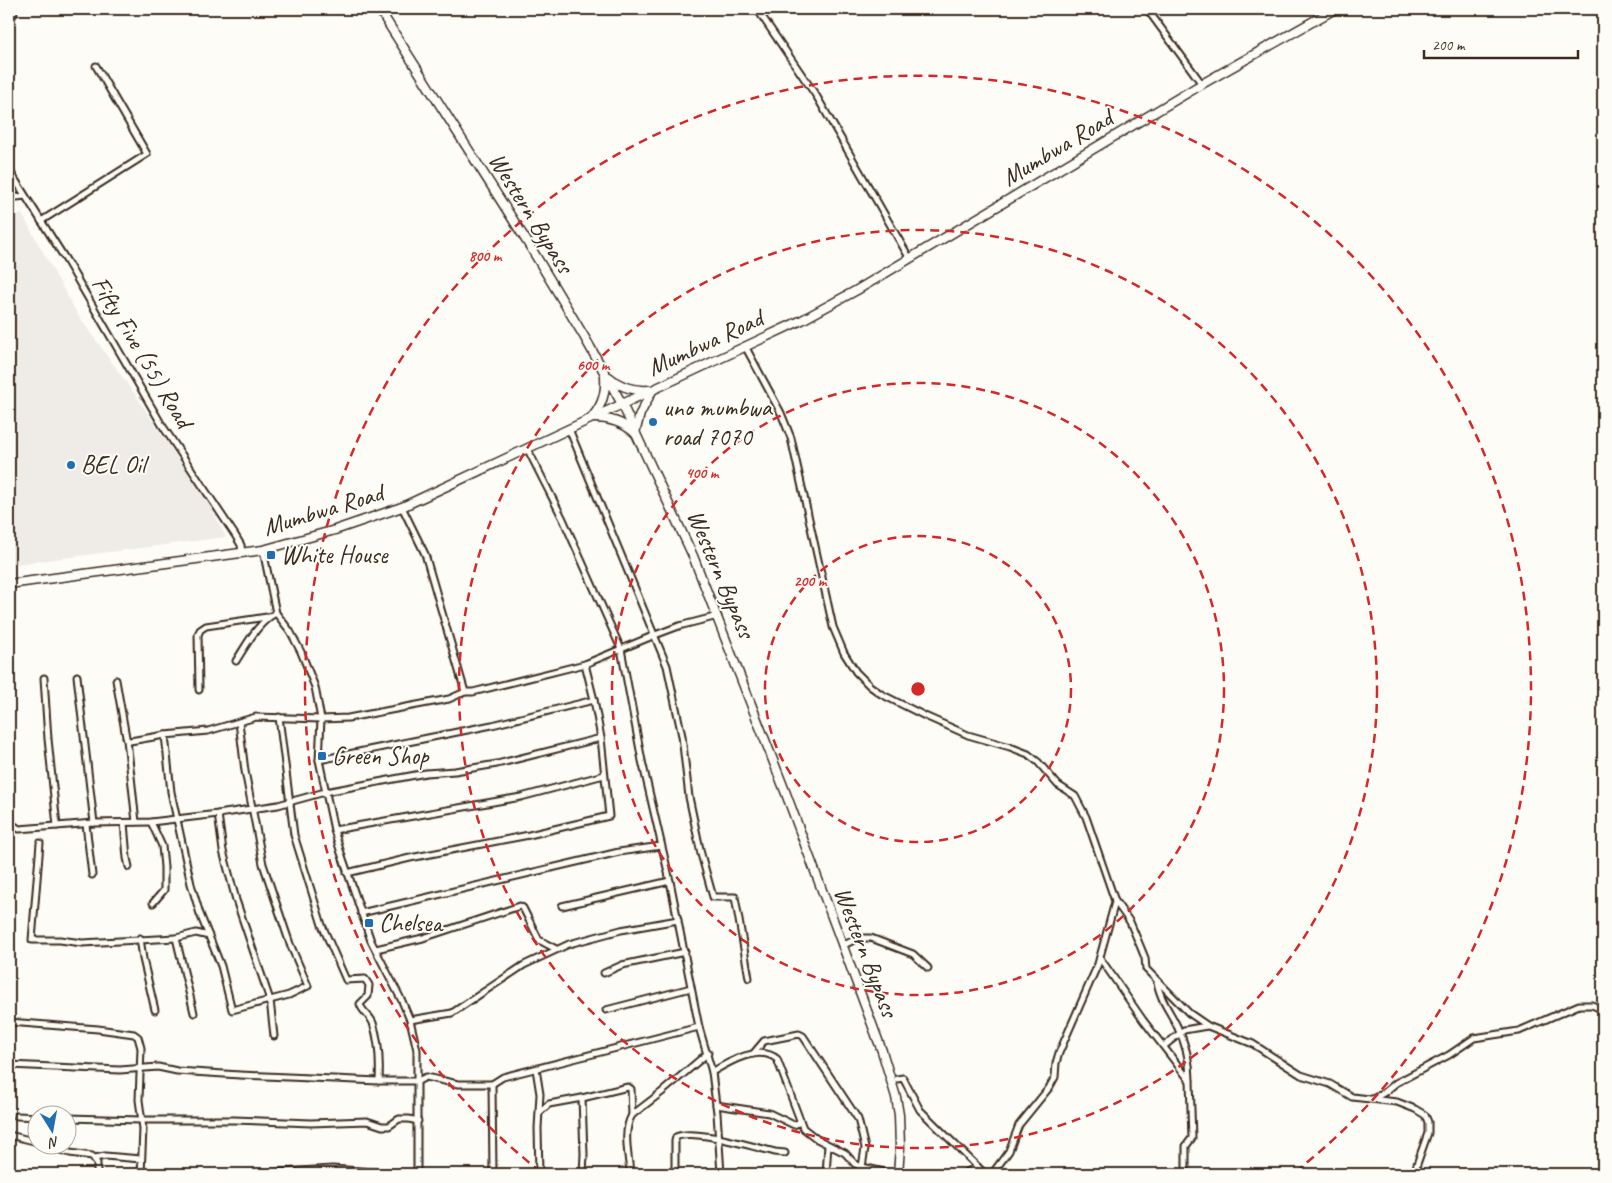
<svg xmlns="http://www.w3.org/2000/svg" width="1612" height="1183" font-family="Caveat,sans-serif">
<rect width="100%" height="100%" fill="#fdfcf7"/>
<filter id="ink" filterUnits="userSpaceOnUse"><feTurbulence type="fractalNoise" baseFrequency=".02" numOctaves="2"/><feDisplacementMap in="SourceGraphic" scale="10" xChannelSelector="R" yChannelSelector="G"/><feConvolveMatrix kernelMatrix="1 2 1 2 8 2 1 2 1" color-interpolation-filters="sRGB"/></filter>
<g filter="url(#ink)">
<!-- built -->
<path fill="#efece7" d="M22,214L79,317L134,393L210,506L226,537L9,565V218Z"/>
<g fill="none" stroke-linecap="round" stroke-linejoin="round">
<defs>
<g id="minor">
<path d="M757,9L817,97L910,259"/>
<path d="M1147,9L1202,84"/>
<path d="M9,16L14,14"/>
<path d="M9,170L66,260L162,425L235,535L241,545L242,553"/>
<path d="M9,198L25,196"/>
<path d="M41,221L147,154L96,66"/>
<path d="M745,346L781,413L791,438L833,627L844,653L856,672L870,686L881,694L925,716L968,735L1010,747L1028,754L1038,762L1058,785L1075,796L1086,817L1115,901L1130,922L1141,948L1145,958L1146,969L1189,1013L1208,1026L1253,1044L1301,1075L1330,1084L1352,1097L1397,1102L1415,1109L1425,1115L1428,1122V1133L1417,1164L1415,1174"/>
<path d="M569,429L667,666L682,736L689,797L701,854L713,897H735L749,978"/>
<path d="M527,448L563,519L621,649L642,761L670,881L699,1027L712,1072L717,1113L721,1174"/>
<path d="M402,507L425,554L465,692H473L585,664L655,635L679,626L718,616"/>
<path d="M263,550L276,613L290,631L301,652L315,687L321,719L319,760L334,830L340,850L371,941L402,1001L410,1020L417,1050V1174"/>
<path d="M236,661C247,644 258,622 276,613"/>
<path d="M77,676L94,823"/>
<path d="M44,678L48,739L57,826"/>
<path d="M116,680L126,737L127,740L130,741L165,735L208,731L256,717L321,719L348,718L449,699L465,692"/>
<path d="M199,690L198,635L200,630L206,626L267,617"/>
<path d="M279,717L294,835L322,925L346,980L365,979L369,985L368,996L360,1004C362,1012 370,1015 373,1023C379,1041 380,1062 379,1081"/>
<path d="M165,735L171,792L191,884L200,914L221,966L232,1010L289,995L308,986L290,944L263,864L245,771L239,722"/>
<path d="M127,740L136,822"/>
<path d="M319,760L492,725L594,700L585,664"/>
<path d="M218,814L223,851L236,900L270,1000L274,1036"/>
<path d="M9,822L19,829L94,823L151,822L218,814L278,805L325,792L426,773L455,771L497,764L601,738"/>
<path d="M151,822L162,846L164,867V890L153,903"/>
<path d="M124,823L127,858L129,867"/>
<path d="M86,824L92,875"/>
<path d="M334,830L521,797L604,775"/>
<path d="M40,843L32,940H60L82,943L176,938"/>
<path d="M347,873L410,858L529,835L609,816L601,738L594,700"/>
<path d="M562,906L670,881"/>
<path d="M361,913L619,852L661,846"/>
<path d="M140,938L143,959L155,1010"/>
<path d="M842,946L858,938H871L913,954L928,968"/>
<path d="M376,949L423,938L520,906L523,908L539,940L556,949"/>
<path d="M1100,958L1143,1020L1190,1081L1192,1138L1186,1146V1174"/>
<path d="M604,973L622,965L685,952"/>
<path d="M1157,983C1162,1003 1168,1008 1177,1026C1185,1042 1190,1061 1190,1080"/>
<path d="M606,1010L691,988"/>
<path d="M194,1013L176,938L196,933L209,936"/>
<path d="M410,1020L452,1013L524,965L569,944L621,930L678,920"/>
<path d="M9,1022L98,1029L134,1034L138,1037L141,1048L139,1100L143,1129L141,1174"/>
<path d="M1164,1046L1184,1030L1207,1026"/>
<path d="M753,1054L764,1041L799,1034L803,1036L858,1119L865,1148L862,1167"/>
<path d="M9,1065L120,1070L158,1067L177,1071L240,1075L379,1081H418L426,1077L458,1084H492L503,1077L699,1027"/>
<path d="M536,1069L540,1094L538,1128L539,1174"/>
<path d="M712,1072C729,1062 759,1044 777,1059L803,1128L817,1139L845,1153L855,1164L862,1167L893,1174"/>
<path d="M897,1079L903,1078L920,1110L985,1174"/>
<path d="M492,1084L493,1174"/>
<path d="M582,1098L628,1087L631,1089L632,1115"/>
<path d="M1373,1099L1385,1092L1396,1083L1449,1055L1474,1038L1519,1031L1579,1005H1592L1603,1010"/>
<path d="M716,1105L769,1113L794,1125L800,1122"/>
<path d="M540,1112L549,1104L582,1098L584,1154L583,1174"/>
<path d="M17,1116L38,1117"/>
<path d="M68,1118L141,1120H234L311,1123L367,1121L382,1126H389L399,1119H409L418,1121"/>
<path d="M9,1135L38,1142"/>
<path d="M47,1146L70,1153L92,1156L97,1163V1174"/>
<path d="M95,1158L105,1156L141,1159"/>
<path d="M246,1174L332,1169L403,1174"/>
<path d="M630,1174C629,1156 622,1132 632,1115L662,1092L708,1053"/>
<path d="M675,1174V1141L676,1137C693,1128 754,1147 775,1152L785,1153"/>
<path d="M826,1174L828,1145"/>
<path d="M962,1174L978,1167"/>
<path d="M992,1174L1009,1151L1019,1125L1049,1088L1055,1077L1056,1063L1059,1053L1098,964L1115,902"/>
</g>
<g id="primary">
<path d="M379,9L531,248L585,338L622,404L693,556L785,791L882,1051L896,1097L899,1115L900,1147L898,1174"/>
<path d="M609,377C620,387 634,391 649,390"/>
<path d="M593,416C603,404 606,392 605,376"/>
<path d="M594,418C610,418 622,422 634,432"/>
<path d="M635,433L640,414L652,391"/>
<path d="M9,584L263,550L335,530L402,507L802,320L857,290L1202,84L1335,9"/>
</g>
</defs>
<!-- minor casing -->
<use href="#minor" stroke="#3b2a1e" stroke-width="9"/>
<!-- primary casing -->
<use href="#primary" stroke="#3b2a1e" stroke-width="11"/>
<!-- minor -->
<use href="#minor" stroke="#fdfcf7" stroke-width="5"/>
<!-- primary -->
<use href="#primary" stroke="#fdfcf7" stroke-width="8"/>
</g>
</g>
<!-- distance rings -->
<g fill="none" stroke="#d62828" stroke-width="2.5" stroke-dasharray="9 6">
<circle cx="918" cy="689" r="153"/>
<circle cx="918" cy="689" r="306"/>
<circle cx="918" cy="689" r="459"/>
<path d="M541 1172A613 613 0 1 1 1295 1172"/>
</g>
<!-- markers -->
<g fill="#1f6fb2" stroke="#fdfcf7" stroke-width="2">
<circle cx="653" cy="422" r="5"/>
<circle cx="71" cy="465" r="5"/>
<rect x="266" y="550" width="10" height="10" rx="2.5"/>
<rect x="317" y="751" width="10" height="10" rx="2.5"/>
<rect x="364" y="918" width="10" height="10" rx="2.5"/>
</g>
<g text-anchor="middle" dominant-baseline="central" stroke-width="4" stroke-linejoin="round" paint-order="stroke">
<!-- street labels -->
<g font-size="25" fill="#3b2a1e" stroke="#fdfcf7">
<text transform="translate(1057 148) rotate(-31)">Mumbwa Road</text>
<text transform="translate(531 213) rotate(58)">Western Bypass</text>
<text transform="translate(705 343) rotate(-25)">Mumbwa Road</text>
<text transform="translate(142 352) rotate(59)">Fifty Five (55) Road</text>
<text transform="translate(323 510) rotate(-17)">Mumbwa Road</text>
<text transform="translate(721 574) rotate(67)">Western Bypass</text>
<text transform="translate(866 952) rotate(69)">Western Bypass</text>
</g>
<!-- poi labels -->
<g font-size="25" fill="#3b2a1e" stroke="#fdfcf7" text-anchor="start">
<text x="663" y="408">uno mumbwa<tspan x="663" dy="29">road 7070</tspan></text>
<text x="81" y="465">BEL Oil</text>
<text x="281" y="555">White House</text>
<text x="332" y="756">Green Shop</text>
<text x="379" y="923">Chelsea</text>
</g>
</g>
<circle cx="918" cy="689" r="8" fill="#d62828" stroke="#fdfcf7" stroke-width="2.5"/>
<g font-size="15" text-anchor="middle" font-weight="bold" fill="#d62828" stroke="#fdfcf7" stroke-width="4" stroke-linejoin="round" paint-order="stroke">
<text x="485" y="261">800 m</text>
<text x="593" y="370">600 m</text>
<text x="702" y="478">400 m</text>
<text x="810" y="586">200 m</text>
</g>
<!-- margin -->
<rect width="1612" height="1183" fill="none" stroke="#fdfcf7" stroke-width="30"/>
<rect x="15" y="15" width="1582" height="1153" fill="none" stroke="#3b2a1e" stroke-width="2" filter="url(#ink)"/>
<!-- north arrow -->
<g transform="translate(52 1130) rotate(169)"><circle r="24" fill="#fdfcf7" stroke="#afa8a0"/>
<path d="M0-4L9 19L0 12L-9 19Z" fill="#1f6fb2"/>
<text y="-8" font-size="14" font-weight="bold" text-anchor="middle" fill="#3b2a1e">N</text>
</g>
<!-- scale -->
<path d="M1424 50v8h154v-8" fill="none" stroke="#3b2a1e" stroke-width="2.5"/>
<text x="1432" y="50" font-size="15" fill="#3b2a1e" stroke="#fdfcf7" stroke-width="4" paint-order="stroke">200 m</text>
</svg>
